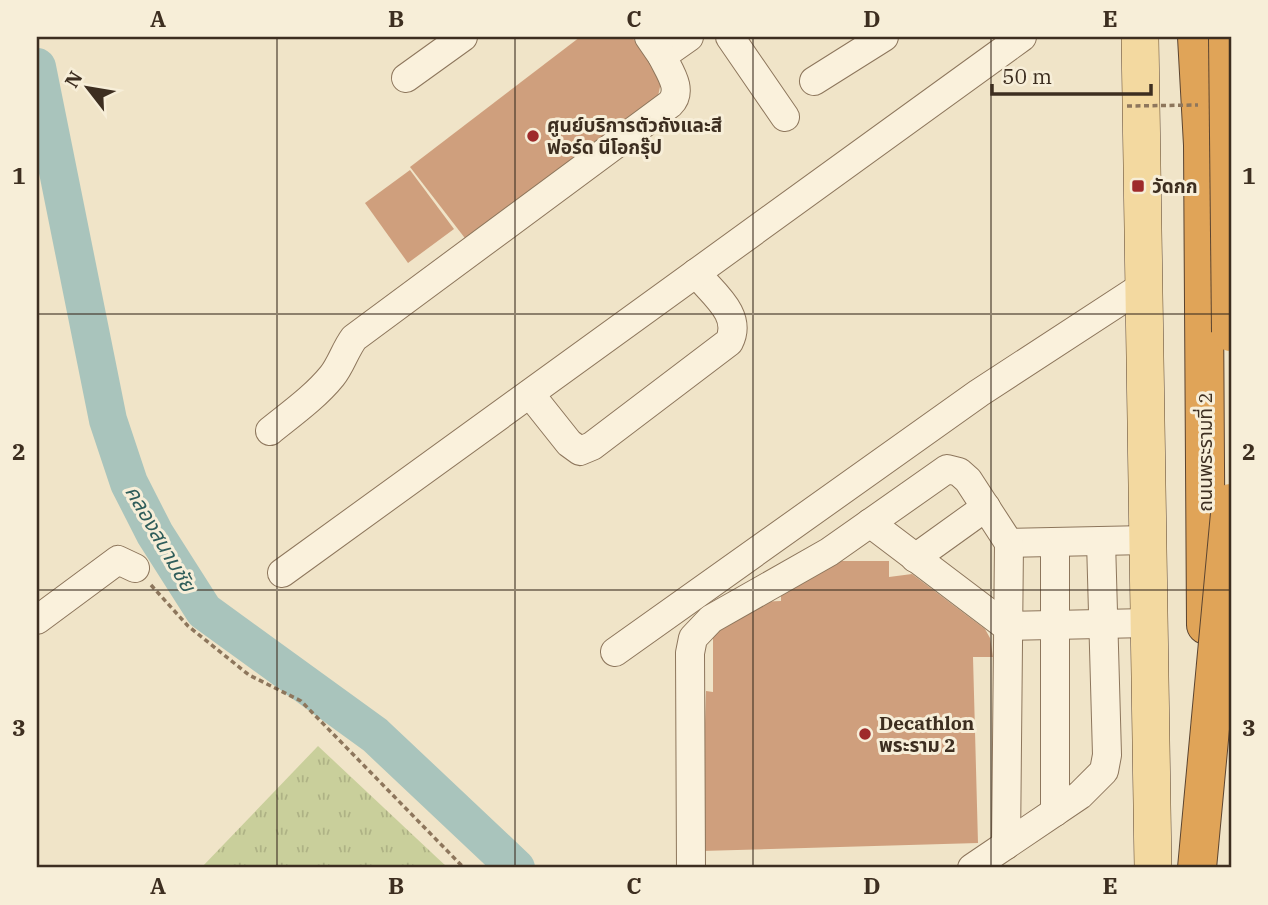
<svg xmlns="http://www.w3.org/2000/svg" width="1268" height="905" font-family="'IBM Plex Serif','Noto Sans Thai',serif">
<defs>
<pattern id="grass-tufts" width="24" height="20" patternUnits="userSpaceOnUse" patternTransform="scale(1.75)"><rect width="24" height="20" fill="#c9cf9b"/><path d="M3 7l-1-3M5 7V3M7 7l1-3M15 17l-1-3M17 17v-4M19 17l1-3" fill="none" stroke="#aeb285"/></pattern>
</defs>
<rect width="100%" height="100%" fill="#f0e4c8"/>
<!-- grass -->
<path fill="url(#grass-tufts)" d="M318,746L448,868H201Z"/>
<g fill="none" stroke-linecap="round" stroke-linejoin="round">
<!-- river -->
<path stroke="#a9c4bc" stroke-width="38" d="M37,67L108,420L129,483L155,534L204,611L375,735L516,868"/>
</g>
<!-- building -->
<g fill="#cf9f7d">
<path d="M580,37H632L662,78L656,105L471,246L410,167Z"/>
<path d="M410,170L454,229L408,263L365,203Z"/>
<path d="M829,561H889V577L912,574L985,629L990,638L993,657H973L978,843L701,851L706,691L713,692V629L725,628L726,619L752,602L781,601V584Z"/>
</g>
<g fill="none" stroke-linecap="round" stroke-linejoin="round">
<defs>
<g id="minor">
<path d="M649,37L662,56L689,37"/>
<path d="M730,37L785,117"/>
<path d="M406,78L463,37"/>
<path d="M814,81L884,37"/>
<path d="M530,394L569,443L580,451L592,446L729,342C743,315 713,294 696,273"/>
<path d="M270,431C291,414 315,397 332,376C341,365 345,350 354,338L670,104C684,90 669,71 662,56"/>
<path d="M870,523L1006,626L1148,623"/>
<path d="M1009,543L1147,540"/>
<path d="M915,558L986,507"/>
<path d="M282,573L1022,37"/>
<path d="M37,620L118,560L135,568"/>
<path d="M615,652L979,393L1143,286"/>
<path d="M1055,812V542"/>
<path d="M691,868L690,653L693,638L711,619L829,552L947,469L959,472L968,480L1009,543L1006,845"/>
<path d="M972,868L1080,795L1104,771L1107,755L1101,541"/>
</g>
<path id="major" d="M1140,37L1153,868"/>
<path id="highway" d="M1197,37L1203,145L1206,625"/>
</defs>
<!-- minor casing -->
<use href="#minor" stroke="#8d765c" stroke-width="30"/>
<!-- major casing -->
<use href="#major" stroke="#5b4430" stroke-width="38"/>
<!-- highway casing -->
<use href="#highway" stroke="#5b4430" stroke-width="40"/>
<!-- path -->
<path stroke="#8d765c" stroke-width="3.5" stroke-dasharray="5 3.5" stroke-linecap="butt" d="M151,585L188,626L249,675L301,701L464,868"/>
<!-- minor -->
<use href="#minor" stroke="#faf1dc" stroke-width="28"/>
<!-- major -->
<use href="#major" stroke="#f3d9a0" stroke-width="37"/>
<!-- highway -->
<use href="#highway" stroke="#e0a458" stroke-width="38"/>
<defs>
<g id="highway-bridge">
<path d="M1228,37L1231,332"/>
<path d="M1197,868L1231,503"/>
</g>
</defs>
<!-- highway-bridge casing -->
<use href="#highway-bridge" stroke="#5b4430" stroke-width="40" stroke-linecap="butt"/>
<!-- path-bridge -->
<path stroke="#8d765c" stroke-width="3.5" stroke-dasharray="5 3.5" stroke-linecap="butt" d="M1127,106L1198,105"/>
<!-- highway-bridge -->
<use href="#highway-bridge" stroke="#e0a458" stroke-width="38"/>
</g>
<!-- grid -->
<path fill="none" stroke="#3d2e20" stroke-width="2" stroke-opacity="0.55" d="M277,37V868M515,37V868M753,37V868M991,37V868M37,314H1231M37,590H1231"/>
<!-- markers -->
<g fill="#9e2a2b" stroke="#f7eed8" stroke-width="2.5">
<circle cx="533" cy="136" r="7"/>
<rect x="1131" y="179" width="14" height="14" rx="3.5"/>
<circle cx="865" cy="734" r="7"/>
</g>
<g text-anchor="middle" dominant-baseline="central" stroke-width="6" stroke-linejoin="round" paint-order="stroke">
<!-- poi labels -->
<g font-size="19" font-weight="bold" fill="#3d2e20" stroke="#f7eed8" text-anchor="start">
<text x="547" y="125">ศูนย์บริการตัวถังและสี<tspan x="547" dy="22">ฟอร์ด นีโอกรุ๊ป</tspan></text>
<text x="1152" y="186">วัดกก</text>
<text x="879" y="723">Decathlon<tspan x="879" dy="22">พระราม 2</tspan></text>
</g>
<!-- street labels -->
<g font-size="19" fill="#3d2e20" stroke="#f7eed8">
<text transform="translate(1205 452) rotate(-90)">ถนนพระรามที่ 2</text>
</g>
<!-- water labels -->
<g font-size="21" font-style="italic" fill="#2f5d5a" stroke="#f7eed8">
<text transform="translate(161 538) rotate(60)">คลองสนามชัย</text>
</g>
</g>
<!-- border -->
<rect width="1268" height="905" fill="none" stroke="#f7eed8" stroke-width="77"/>
<!-- north arrow -->
<g transform="translate(88 88) rotate(301)" stroke="#f7eed8" stroke-width="5" paint-order="stroke">
<path d="M0-5L12 26L0 18L-12 26Z" fill="#3d2e20"/>
<text y="-10" font-size="19" font-weight="bold" text-anchor="middle" fill="#3d2e20">N</text>
</g>
<!-- scale -->
<path d="M992 84v10h159v-10" fill="none" stroke="#3d2e20" stroke-width="3.5"/>
<text x="1002" y="84" font-size="21" fill="#3d2e20" stroke="#f7eed8" stroke-width="5" paint-order="stroke">50 m</text>
<rect x="38" y="38" width="1192" height="828" fill="none" stroke="#3d2e20" stroke-width="2.5"/>
<g font-size="23" text-anchor="middle" font-weight="bold" fill="#3d2e20">
<text x="158" y="27">A</text>
<text x="396" y="27">B</text>
<text x="634" y="27">C</text>
<text x="872" y="27">D</text>
<text x="1110" y="27">E</text>
<text x="19" y="184">1</text>
<text x="1249" y="184">1</text>
<text x="19" y="460">2</text>
<text x="1249" y="460">2</text>
<text x="19" y="736">3</text>
<text x="1249" y="736">3</text>
<text x="158" y="894">A</text>
<text x="396" y="894">B</text>
<text x="634" y="894">C</text>
<text x="872" y="894">D</text>
<text x="1110" y="894">E</text>
</g>
</svg>
